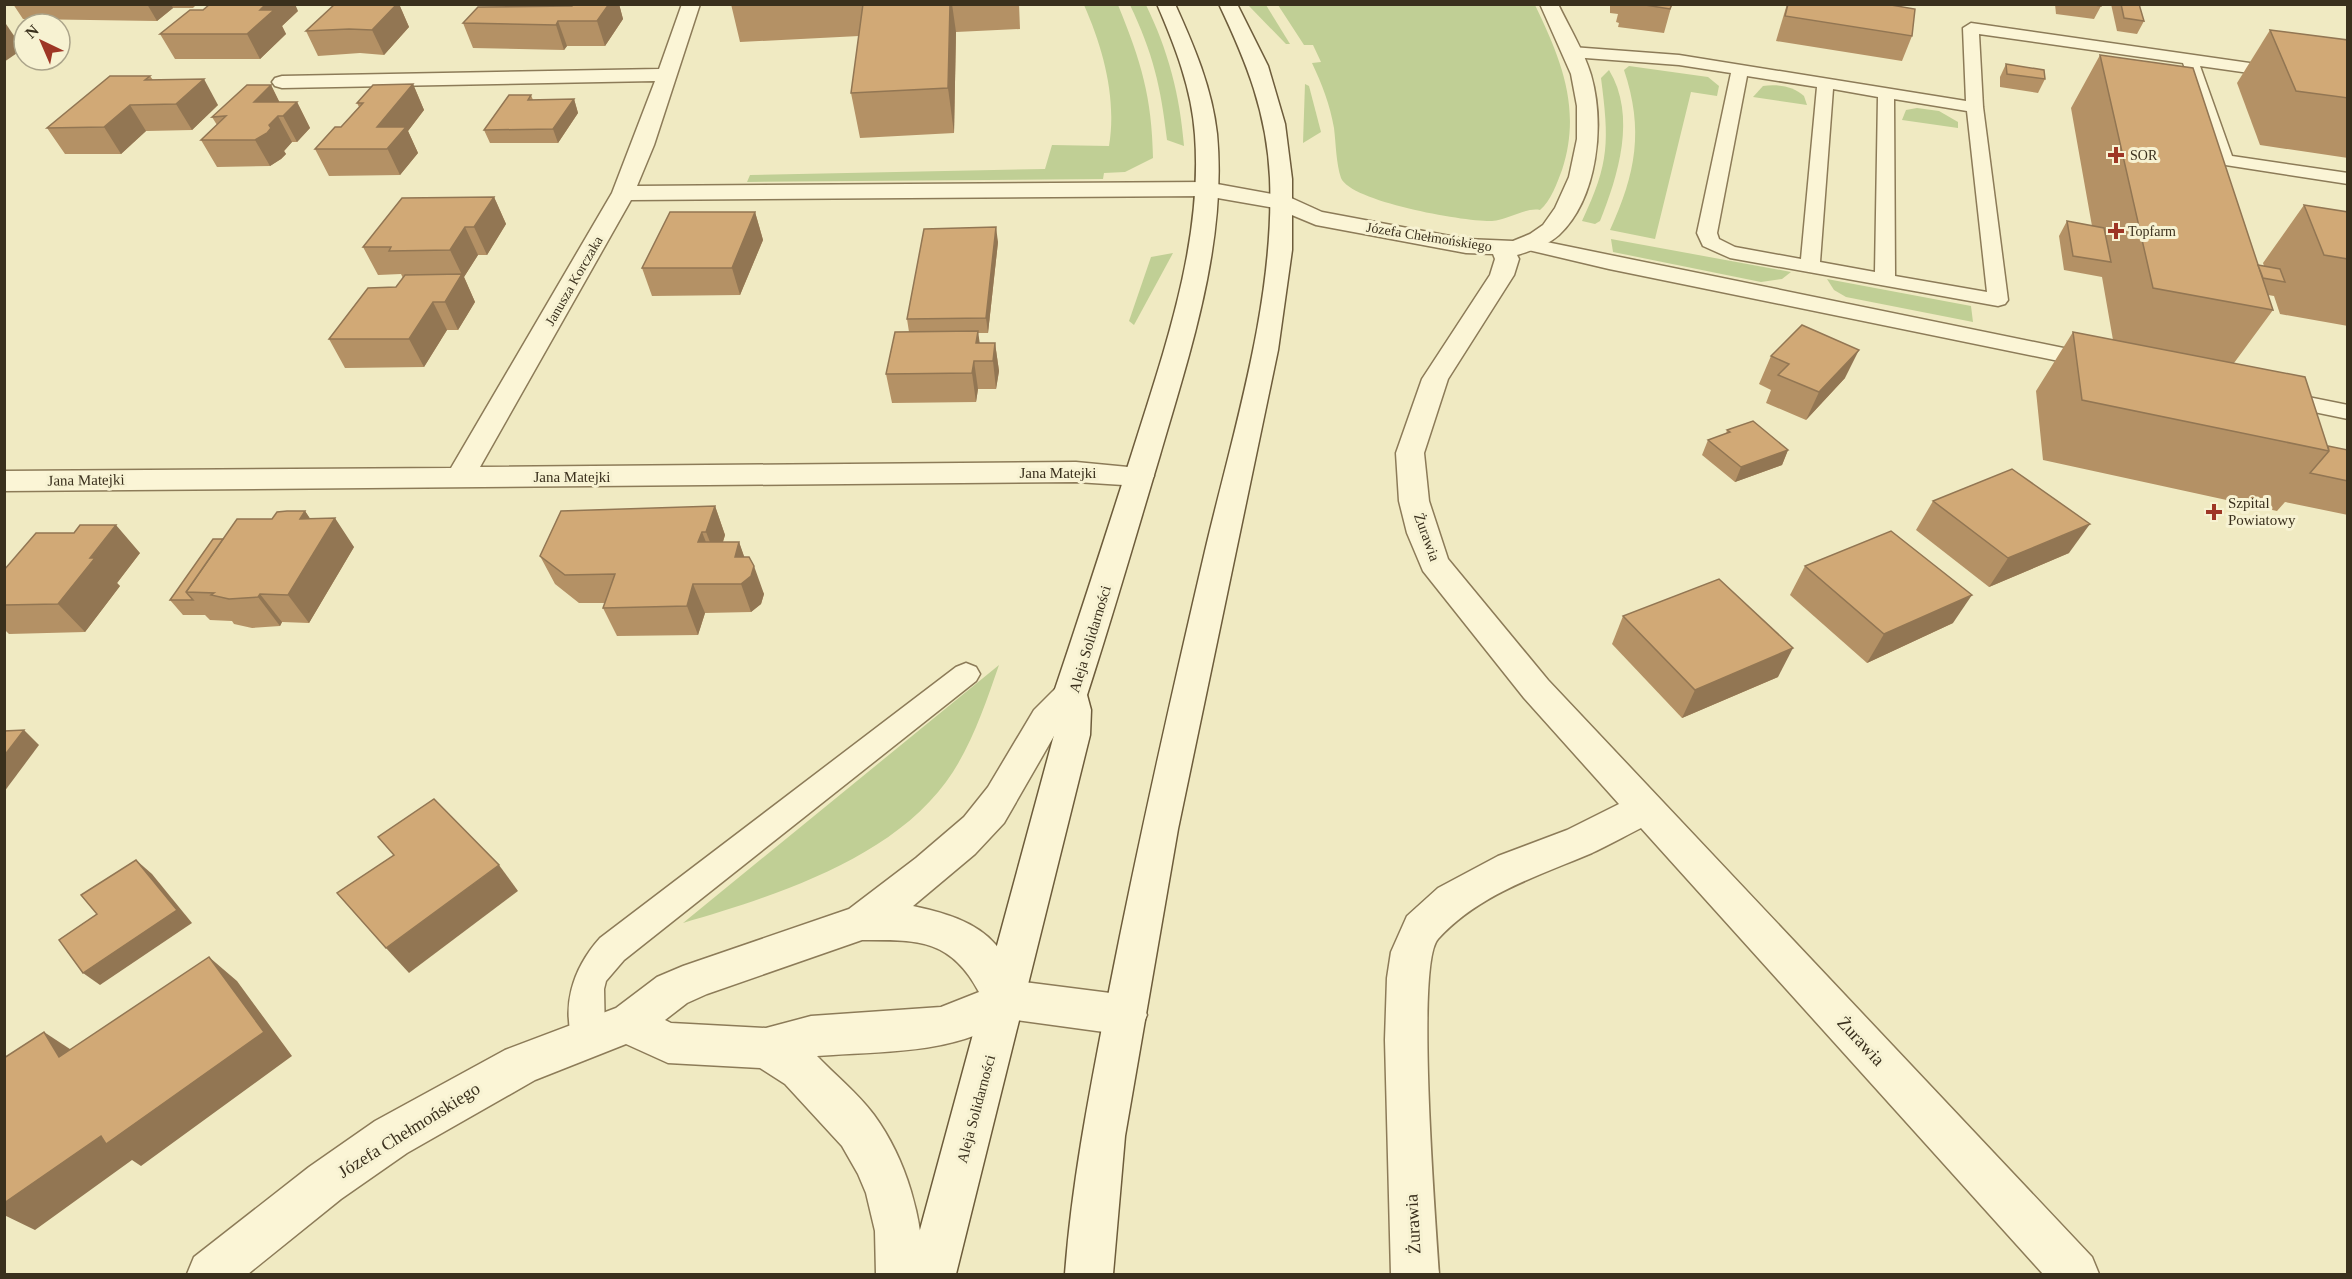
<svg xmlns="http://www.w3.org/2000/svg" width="2352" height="1279" font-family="'Times New Roman',serif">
<rect width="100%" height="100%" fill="#f0eac2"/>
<!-- green -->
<g fill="#c0cf95">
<path d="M1084,5H1118C1141,61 1152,97 1153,158L1125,172L1104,173L1103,179L747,182L750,175L1045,169L1052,145L1109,146C1117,98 1103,48 1084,5Z"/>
<path d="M1130,5H1146C1168,50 1180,95 1184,146L1167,140C1161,87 1153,53 1130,5Z"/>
<path d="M1248,5H1266L1290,44H1286Z"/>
<path d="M1278,5H1535C1561,59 1582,109 1562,170C1557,183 1551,201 1540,210C1526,207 1508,220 1492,221C1466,222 1351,202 1341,178C1336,163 1336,144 1334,128C1330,105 1322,84 1312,63L1321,62L1313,45H1304Z"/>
<path d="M1629,66L1708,77L1719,86L1717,96L1691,92L1655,239L1610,230C1636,173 1644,130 1624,70Z"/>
<path d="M1609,70C1637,116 1618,176 1600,221L1595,224L1582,221C1610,162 1609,141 1601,78Z"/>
<path d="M1305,84L1309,86L1321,132L1303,143Z"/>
<path d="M1763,86C1777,84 1793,86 1804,96L1807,105L1753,97Z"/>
<path d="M1917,108L1939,111L1958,122V128L1902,120L1906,110Z"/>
<path d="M1611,239L1791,272L1782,279L1761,282L1613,252Z"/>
<path d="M1173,253L1134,325L1129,321L1151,257Z"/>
<path d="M1827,279L1971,306L1973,322L1846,297L1834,290Z"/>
<path d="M999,665C985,705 971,748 946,782C889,860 772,897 683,923Z"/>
</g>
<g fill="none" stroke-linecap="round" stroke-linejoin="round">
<defs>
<g id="service">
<path d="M1971,23L2348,77V87L2200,66L2232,156L2348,173V184L2219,164L2183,63L1979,34L1983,107L2008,300L2005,304L1998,306L1730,258L1703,246L1697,233L1731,73L1679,65L1572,57L1564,52L1572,47L1679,55L1966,101L1963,28ZM1747,76L1817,87L1801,259L1735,247L1719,239L1717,233ZM1833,89L1878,97L1875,272L1820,262ZM1894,99L1967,111L1987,292L1895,276Z"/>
<path d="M1527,238L2093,354L2101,356L2104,361L2101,366L2093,368L1609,269L1520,248L1517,244Z"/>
<path d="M2278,391L2348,405V419L2270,403L2267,398L2270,393Z"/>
<path d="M966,663L976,667L980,674L976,681L624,960L606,981L604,989L605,1037L600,1049L588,1053L576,1049C559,1009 573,968 600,938L956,667Z"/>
</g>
<path id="minor" d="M682,4H700L654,145L637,186L1206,182L1289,197L1322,212L1466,239L1513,241L1530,234L1543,225L1555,208L1569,177L1577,139V106L1571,74L1540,4H1558C1569,27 1584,51 1591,75C1605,124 1598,198 1559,235C1548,245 1531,251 1517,255L1519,259L1514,275L1448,379L1424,453L1429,501L1448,559L1548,680L2092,1257L2099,1274H2043L1641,828C1625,836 1609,845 1592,853C1538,876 1479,894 1438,939C1415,964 1436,1225 1439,1274H1391L1385,1040L1387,978L1391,952L1407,916L1438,888L1498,856L1567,830L1619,804L1524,698L1423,571L1407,533L1399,501L1396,453L1422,379L1490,275L1495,259L1493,254L1466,253L1316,225L1275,208L1206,196L631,200L480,467L1076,462L1149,469L1154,476L1149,483L1139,486L1076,482L4,491V471L451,468L612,193L655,81L282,88L275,86L272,82L275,78L282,76L659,69Z"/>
<path id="tertiary" d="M1070,682L1082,686L1087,695L1082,704L1058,729L1004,823L975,854L913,906C941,912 976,921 996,945C1004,955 1010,970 1016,981L1126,995L1141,1001L1147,1015L1141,1029L1126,1035L1009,1019C952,1055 881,1051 817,1056C835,1075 858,1093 874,1115C907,1160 923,1220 924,1274H876L875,1231L866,1193L858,1174L842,1146L785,1084L760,1068L668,1063L626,1044L535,1080L407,1153L341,1199L248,1274H187L194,1257L309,1167L375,1121L505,1050L616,1008L657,977L683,966L849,909L916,858L964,817L988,787L1034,710L1058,686ZM862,940C917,940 950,938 979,992L941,1007L811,1016L766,1028L671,1023L665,1020L687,1003L707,994Z"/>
<g id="secondary">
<path d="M1157,4H1175C1194,46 1212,88 1217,134C1227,243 1190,352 1160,455C1136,535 1113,615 1087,695L1091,710L1090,735L956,1274H908L1054,735L1057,710L1053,695C1080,615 1106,534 1132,453C1164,351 1203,243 1195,135C1192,89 1175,46 1157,4Z"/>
<path d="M1219,4H1237L1268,66L1285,124L1292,179V250L1278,350L1178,829L1125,1136L1113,1274H1065C1072,1179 1091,1085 1109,991C1138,843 1171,697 1205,551C1233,432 1275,301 1270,178C1267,113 1247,63 1219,4Z"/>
</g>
</defs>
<!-- service casing -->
<use href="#service" stroke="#8c7b58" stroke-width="3"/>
<!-- minor casing -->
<use href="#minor" stroke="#8c7b58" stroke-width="3"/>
<!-- tertiary casing -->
<use href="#tertiary" stroke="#8c7b58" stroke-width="3"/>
<!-- secondary casing -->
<use href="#secondary" stroke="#6d5c3b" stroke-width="3"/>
<!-- service -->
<use href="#service" fill="#fbf5d6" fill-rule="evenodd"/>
<!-- minor -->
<use href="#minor" fill="#fbf5d6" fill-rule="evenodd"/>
<!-- tertiary -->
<use href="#tertiary" fill="#fbf5d6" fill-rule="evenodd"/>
<!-- secondary -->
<use href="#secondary" fill="#fbf5d6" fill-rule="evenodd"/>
</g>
<!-- wall -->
<g fill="#b49165">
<path d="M13,4H197L193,8H173L157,21L23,19Z"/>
<path d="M335,4H399L409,27L384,55L360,53L318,56L306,31Z"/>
<path d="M573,4H619L623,19L605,46H567L564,50L473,48L463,23L572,6Z"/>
<path d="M731,4H1019L1020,29L956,32L954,133L860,138L851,93L859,36L740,42Z"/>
<path d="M1610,4H1672L1664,33L1618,27L1619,23L1616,22L1618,14L1610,13Z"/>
<path d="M1787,4H1885L1912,36L1902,61L1776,41Z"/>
<path d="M2055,4H2101V6L2094,19L2056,14Z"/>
<path d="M2111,4H2139L2144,21L2137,34L2117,31Z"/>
<path d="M298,11L282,26L286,34L260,59H175L160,34Z"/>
<path d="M2270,30L2348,40V158L2260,145L2237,83Z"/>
<path d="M2100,55L2258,265L2264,266L2263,263L2304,205L2348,212V326L2280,314L2274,296L2268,295L2273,310L2234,363L2328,446L2348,450V515L2285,502L2277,511L2043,460L2036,391L2073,332L2113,340L2102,277L2064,270L2059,236L2067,221L2092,226L2071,108Z"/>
<path d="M2006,64L2045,79L2038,93L2000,87V77Z"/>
<path d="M150,76L153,80L218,105L192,130L146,131L121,154H65L47,128Z"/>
<path d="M413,84L424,110L408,131L418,153L400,175L329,176L315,149L341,127L359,107L357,103Z"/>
<path d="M271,85L279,102H297L310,128L297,142H292L284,151L286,154L281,159L270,166L217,167L201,140L217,125L212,117Z"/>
<path d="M531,95L533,100L574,99L578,113L558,143H490L484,130Z"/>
<path d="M494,197L506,224L487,255H478L464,277L475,302L458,330H447L424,367L345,368L329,339L396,287L403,278L401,274L378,275L363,247Z"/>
<path d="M755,212L763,240L740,295L652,296L642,268Z"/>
<path d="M998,242L988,333H978L979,343H995L999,371L996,389H978L976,402L892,403L886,374L909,332L907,319Z"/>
<path d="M1771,356L1845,378L1806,420L1766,403L1771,390L1759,384Z"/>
<path d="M1727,430L1788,450L1782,465L1735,482L1702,455L1708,440L1726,434Z"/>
<path d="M1933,501L2069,553L1989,587L1916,530Z"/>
<path d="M715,506L725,535L723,542H739L744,557L764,594L761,604L751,612L705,613L698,635L617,636L603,608L605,603H579L555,584L540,556Z"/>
<path d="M305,511L310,519L354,547L309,623L282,622L280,626L252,628L234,624L232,621L210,620L205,615H183L170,600L272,519Z"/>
<path d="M140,553L117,583L120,586L85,632L9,634L4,629V570Z"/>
<path d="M1805,566L1953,623L1867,663L1790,595Z"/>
<path d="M1623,616L1778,677L1682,718L1612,644Z"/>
</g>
<!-- shaded-wall -->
<g fill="#927653">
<path d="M147,4H171L173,8L157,21Z"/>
<path d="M266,4H295L298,11L282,26L286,34L260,59L247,34L260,10Z"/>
<path d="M397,4H399L409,27L384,55L372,30Z"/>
<path d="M609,4H619L623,19L605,46L597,21Z"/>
<path d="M950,4H952L956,32L954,133L948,88Z"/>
<path d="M558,21L567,46L564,50L556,25Z"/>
<path d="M6,24L23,49L4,62V25Z"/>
<path d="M204,79L218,105L192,130L176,104Z"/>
<path d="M413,84L424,110L408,131L418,153L400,175L377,127Z"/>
<path d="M271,85L284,111L278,116L292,142L284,151L286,154L281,159L270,166L255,140L254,102Z"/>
<path d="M574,99L578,113L558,143L553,129Z"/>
<path d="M297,102L310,128L297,142L283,116Z"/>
<path d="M130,105L146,131L121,154L104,127Z"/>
<path d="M494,197L506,224L487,255L474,227Z"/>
<path d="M755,212L763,240L740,295L732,268Z"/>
<path d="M465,227L478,255L464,277L475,302L458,330L445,302L462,275L450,250Z"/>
<path d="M996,227L998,242L988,333L986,318Z"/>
<path d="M433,302L447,330L424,367L409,339Z"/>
<path d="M978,331L982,359L976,343Z"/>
<path d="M995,343L999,371L996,389L993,361Z"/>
<path d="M1859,350L1845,378L1806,420L1819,392Z"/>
<path d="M974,361L978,389L976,402L972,373Z"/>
<path d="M1788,450L1782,465L1735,482L1741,467Z"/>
<path d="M715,506L725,535L717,560L706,532Z"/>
<path d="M305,511L323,538L335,518L354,547L309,623L288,595L300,519Z"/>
<path d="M2090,524L2069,553L1989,587L2008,558Z"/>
<path d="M116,525L140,553L117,583L120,586L85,632L58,604L90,558Z"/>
<path d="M702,532L713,560L698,542Z"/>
<path d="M739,542L749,570L754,566L764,594L761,604L751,612L741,584L735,557Z"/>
<path d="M693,584L705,613L698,635L687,606Z"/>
<path d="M260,594L282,622L280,626L258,597Z"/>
<path d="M1972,595L1953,623L1867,663L1884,634Z"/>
<path d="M1793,648L1778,677L1682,718L1695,690Z"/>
<path d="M24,730L39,745L4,792V756Z"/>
<path d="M136,860L152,874L192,923L100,985L83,973Z"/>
<path d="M499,865L518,891L409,973L386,948Z"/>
<path d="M209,957L237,981L292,1056L141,1166L132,1160L35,1230L4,1215V1203Z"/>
<path d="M44,1032L79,1055L59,1057Z"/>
</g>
<!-- building -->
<g fill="#d1a976" stroke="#927653" stroke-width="1.5">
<path d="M210,4H266L260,10H274L247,34H160L190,10H203Z"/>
<path d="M335,4H397L372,30L349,29L306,31Z"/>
<path d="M573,4H609L597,21H558L556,25L463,23L478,7L572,6Z"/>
<path d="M863,4H950L948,88L851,93Z"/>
<path d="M1639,4H1672L1670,9Z"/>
<path d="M1788,4H1885L1915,9L1912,36L1785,16Z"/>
<path d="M2087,4H2101V6Z"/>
<path d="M2121,4H2139L2144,21L2124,18Z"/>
<path d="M2270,30L2348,40V98L2296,91Z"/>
<path d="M2100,55L2193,68L2273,310L2153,288Z"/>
<path d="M2006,64L2044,70L2045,79L2007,74Z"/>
<path d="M110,76H150L145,80L204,79L176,104L130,105L104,127L47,128Z"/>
<path d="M413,84L377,127H406L387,149H315L335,127H341L363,103H357L373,85Z"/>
<path d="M247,85H271L254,102H297L283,116H278L269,125L271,128L267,133L255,140H201L226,116L212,117Z"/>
<path d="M509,95H531L528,100L574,99L553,129L484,130Z"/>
<path d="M494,197L474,227H465L450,250L389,251L391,247H363L402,198Z"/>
<path d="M2304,205L2348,212V259L2324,255Z"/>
<path d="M670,212H755L732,268H642Z"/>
<path d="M2067,221L2104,228L2111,262L2073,256Z"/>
<path d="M996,227L986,318L907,319L924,229Z"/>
<path d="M2258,265L2280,269L2285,282L2263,278Z"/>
<path d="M462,274L445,302H433L409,339H329L368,288L396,287L405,275Z"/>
<path d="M1802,325L1859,350L1819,392L1778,375L1789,364L1771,356Z"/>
<path d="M978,331L976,343H995L993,361H974L972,373L886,374L895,332Z"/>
<path d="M2073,332L2305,377L2329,451L2082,400Z"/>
<path d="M1753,421L1788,450L1741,467L1708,440L1730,432L1727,430Z"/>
<path d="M2328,446L2348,450V481L2310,473L2329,451Z"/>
<path d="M2012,469L2090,524L2008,558L1933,501Z"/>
<path d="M715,506L706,532H702L698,542H739L735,557H749L754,566L751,576L741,584H693L687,606L603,608L615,574L565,575L540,556L561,511Z"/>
<path d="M287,511H305L300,519L335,518L288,595L260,594L258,597L229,599L211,595L214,593L186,592L237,519H272L277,512Z"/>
<path d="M80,525H116L90,558H95L58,604L4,605V570L36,533H74Z"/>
<path d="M1891,531L1972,595L1884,634L1805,566Z"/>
<path d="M213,539H223L186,592L193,600H170Z"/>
<path d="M1719,579L1793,648L1695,690L1623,616Z"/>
<path d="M24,730L4,756V731Z"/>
<path d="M434,799L499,865L386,948L337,893L394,855L378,837Z"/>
<path d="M136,860L177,910L83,973L59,940L97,914L81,895Z"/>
<path d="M209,957L264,1032L106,1144L101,1136L4,1203V1058L44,1032L59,1057Z"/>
</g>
<!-- markers -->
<g fill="#9e3625" stroke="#f7f2d2" stroke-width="2">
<path d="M2113 146h6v6h6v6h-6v6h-6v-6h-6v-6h6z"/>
<path d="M2113 222h6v6h6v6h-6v6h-6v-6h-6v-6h6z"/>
<path d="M2211 503h6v6h6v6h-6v6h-6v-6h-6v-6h6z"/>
</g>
<g text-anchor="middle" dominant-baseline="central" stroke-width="6" stroke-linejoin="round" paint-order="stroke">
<!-- far-poi labels -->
<g font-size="14" fill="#3a301d" stroke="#f7f2d2" text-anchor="start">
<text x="2130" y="155">SOR</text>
<text x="2128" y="231">Topfarm</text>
</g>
<!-- far-street labels -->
<g font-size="14" fill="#3a301d" stroke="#f7f2d2">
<text transform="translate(1429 237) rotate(9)">Józefa Chełmońskiego</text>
<text transform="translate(574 281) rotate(-60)">Janusza Korczaka</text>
</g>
<!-- street labels -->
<g font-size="15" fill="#3a301d" stroke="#f7f2d2">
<text x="1058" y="473">Jana Matejki</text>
<text x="572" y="477">Jana Matejki</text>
<text transform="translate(86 480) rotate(-1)">Jana Matejki</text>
<text transform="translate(1427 537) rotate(70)">Żurawia</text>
<text transform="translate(1090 639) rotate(-73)">Aleja Solidarności</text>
<text transform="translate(976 1109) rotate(-75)">Aleja Solidarności</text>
</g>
<!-- poi labels -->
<g font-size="15" fill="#3a301d" stroke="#f7f2d2" text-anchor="start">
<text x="2228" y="503">Szpital<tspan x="2228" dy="17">Powiatowy</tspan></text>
</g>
<!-- near-street labels -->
<g font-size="18" fill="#3a301d" stroke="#f7f2d2">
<text transform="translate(1861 1041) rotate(47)">Żurawia</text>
<text transform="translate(409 1130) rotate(-32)">Józefa Chełmońskiego</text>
<text transform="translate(1413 1224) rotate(-93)">Żurawia</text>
</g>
</g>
<!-- border -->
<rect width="2352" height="1279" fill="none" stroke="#3a301d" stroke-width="12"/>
<!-- north arrow -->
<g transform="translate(42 42) rotate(316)"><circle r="28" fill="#f7f2d2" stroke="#aba48a" stroke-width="1.5"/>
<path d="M0-4.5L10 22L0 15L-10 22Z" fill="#9e3625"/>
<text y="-9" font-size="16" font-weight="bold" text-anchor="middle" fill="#3a301d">N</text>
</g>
</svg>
